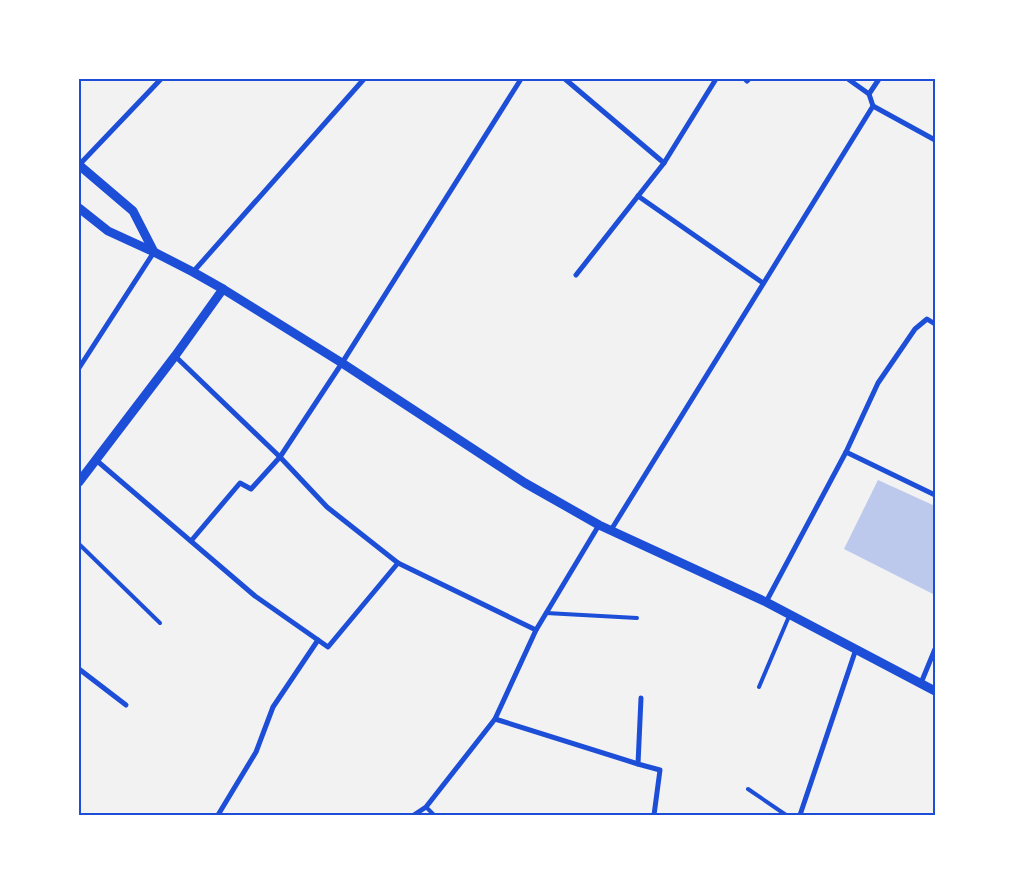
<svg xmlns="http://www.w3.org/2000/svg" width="1014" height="894" font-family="'DM Sans',sans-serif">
<rect width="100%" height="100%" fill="#f2f2f2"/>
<!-- building -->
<path fill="#bdc9ec" d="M878,480L935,506V590L933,594L844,549Z"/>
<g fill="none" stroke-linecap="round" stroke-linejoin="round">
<!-- service -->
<g stroke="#1d4ed8" stroke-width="4">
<path d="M79,544L160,623"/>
<path d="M546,613L637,618"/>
<path d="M759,687L790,614"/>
<path d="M748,789L786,815"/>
<path d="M426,807L434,815"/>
</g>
<!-- minor -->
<g stroke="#1d4ed8" stroke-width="5">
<path d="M565,79L664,163L576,275"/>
<path d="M745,79L747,81L749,79"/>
<path d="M848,79L869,94"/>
<path d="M873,106L935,140"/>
<path d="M664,163L716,79"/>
<path d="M79,165L161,79"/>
<path d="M638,196L763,283"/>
<path d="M193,272L364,79"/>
<path d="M175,356L280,457L327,507L398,563L536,630"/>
<path d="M79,368L154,252"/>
<path d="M846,452L935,495"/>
<path d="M96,460L255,596L328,647L398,563"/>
<path d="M611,530L873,106L869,94L879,79"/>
<path d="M191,541L240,483L251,489L280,457L342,363L521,79"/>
<path d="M766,602L846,452L878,383L915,329L927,319L935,324"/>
<path d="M79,669L126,705"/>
<path d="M921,683L935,649"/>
<path d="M641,698L638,764L660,770L654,815"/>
<path d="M495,719L638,764"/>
<path d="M218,815L256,752L273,707L318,640"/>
<path d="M414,815L426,807L495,719L536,630L599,525"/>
<path d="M800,815L856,649"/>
</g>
<!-- tertiary -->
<g stroke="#1d4ed8" stroke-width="9">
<path d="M79,165L133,211L154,252"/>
<path d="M79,208L108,231L154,252L193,272L223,289L342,363L525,483L599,525L766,602L935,691"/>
<path d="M79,482L175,356L223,289"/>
</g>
</g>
<!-- border -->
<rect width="1014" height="894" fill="none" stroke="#ffffff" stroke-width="160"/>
<rect x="80" y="80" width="854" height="734" fill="none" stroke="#1d4ed8" stroke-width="2"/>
</svg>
